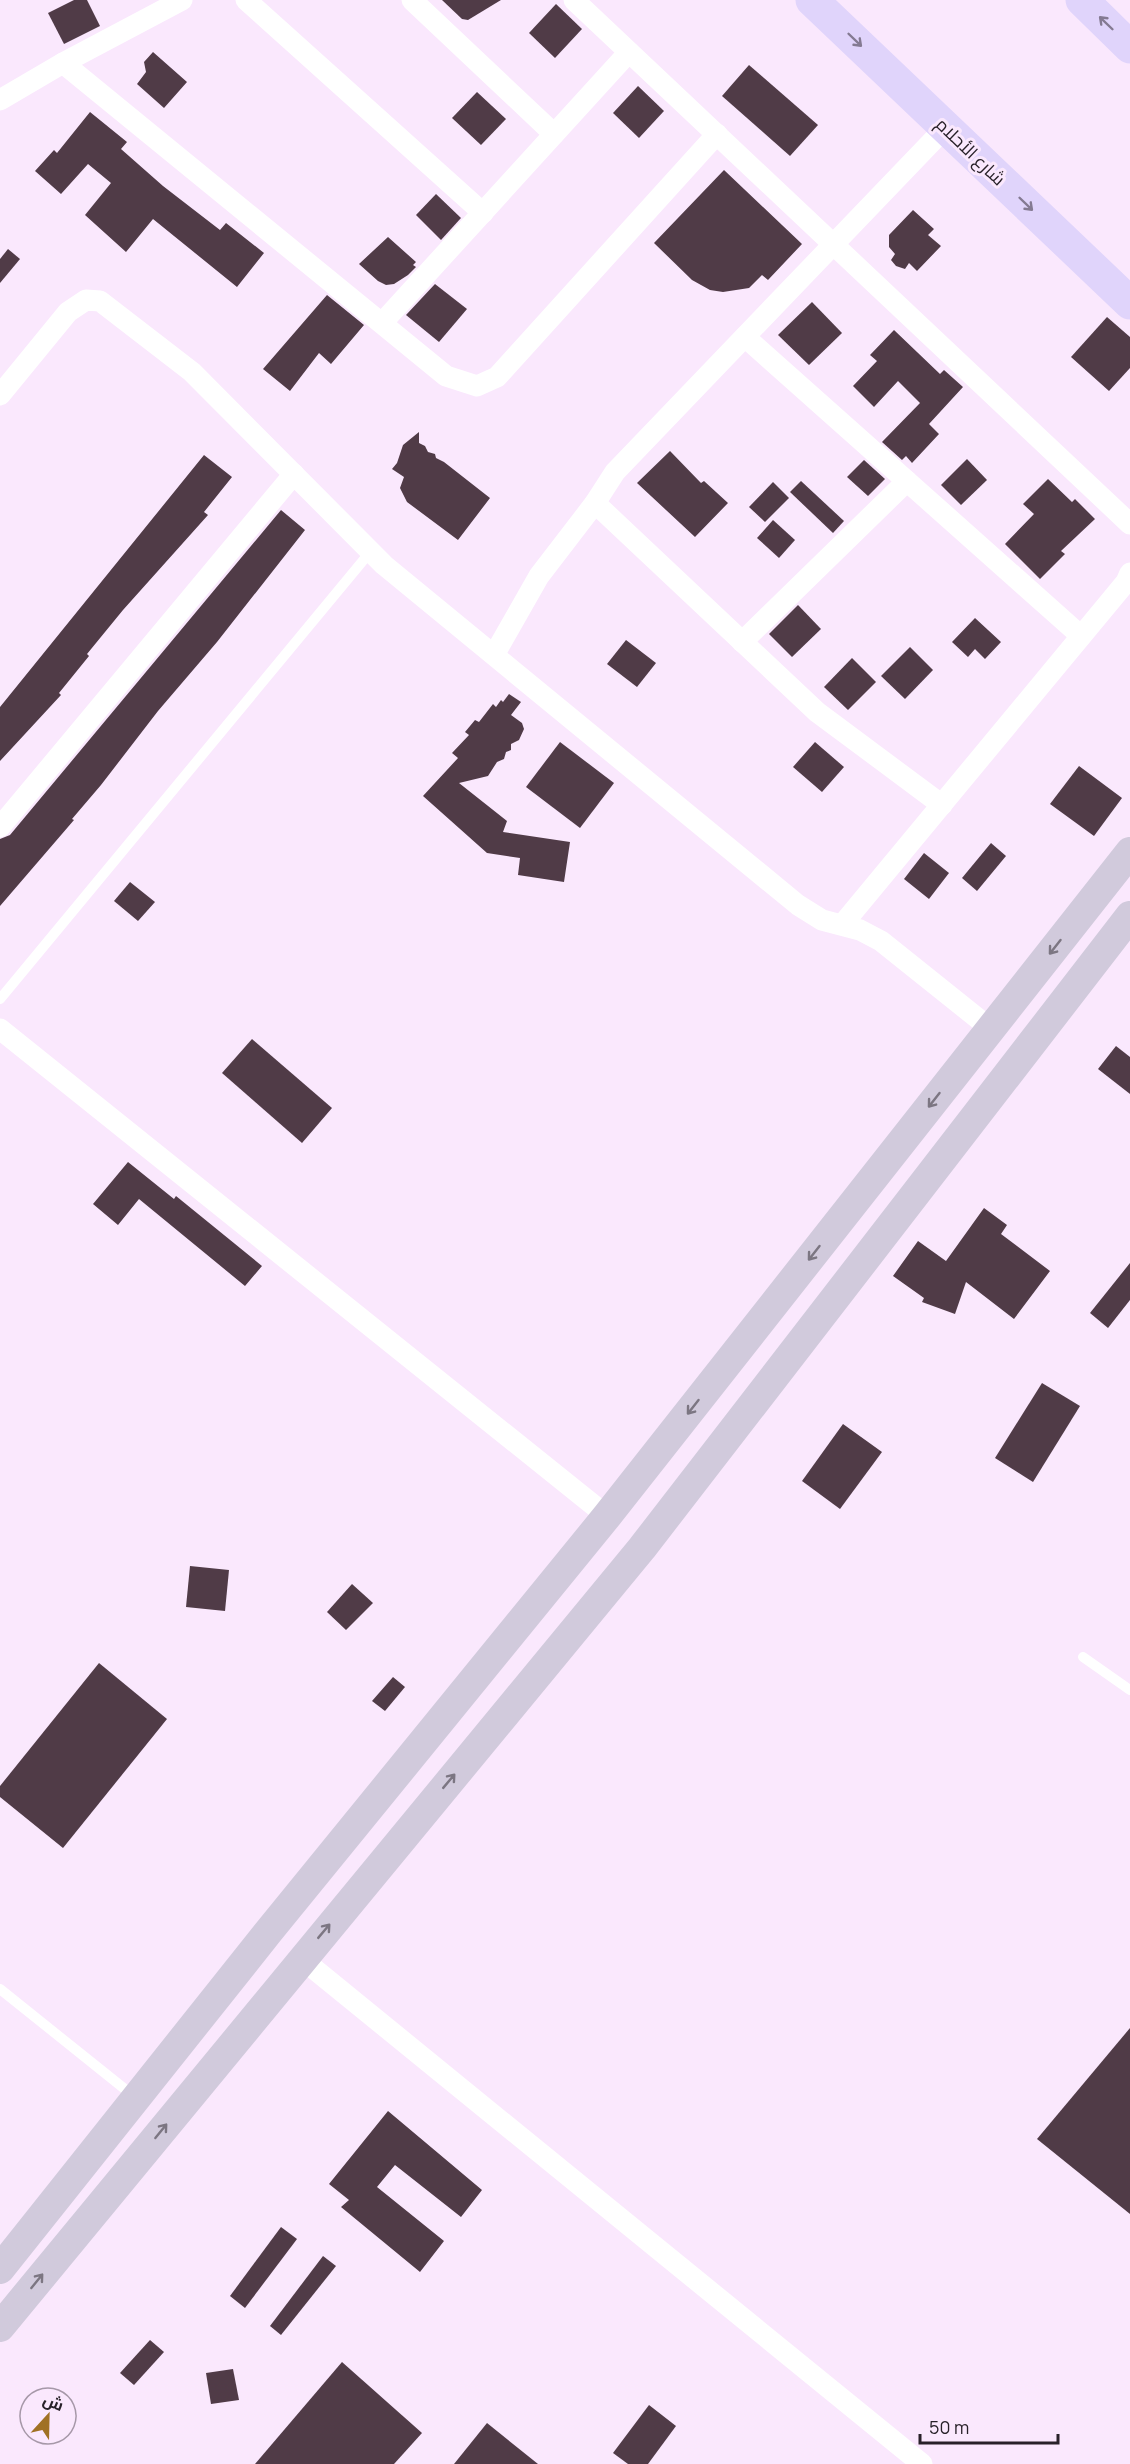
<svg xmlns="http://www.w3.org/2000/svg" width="1130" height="2464" font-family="Manrope,Cairo,sans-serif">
<rect width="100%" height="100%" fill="#fae8fd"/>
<!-- building -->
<g fill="#503b47">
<path d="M74,0H87L100,26L64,44L48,13Z"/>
<path d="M442,0H501L468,20L462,19Z"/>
<path d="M556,4L582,29L555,58L529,33Z"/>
<path d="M153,52L187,82L164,108L137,84L146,72L144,62Z"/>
<path d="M749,65L818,125L790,156L722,96Z"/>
<path d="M638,86L664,111L639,138L613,113Z"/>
<path d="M477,92L506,119L481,145L452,118Z"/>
<path d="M90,112L127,142L121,149L163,186L220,230L226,223L264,253L237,287L153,219L126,252L85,215L111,183L88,164L61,194L35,171L54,150L57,153Z"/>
<path d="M724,170L802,244L768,280L762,275L749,288L723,292L710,290L692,280L654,243Z"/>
<path d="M436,194L461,218L441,240L416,215Z"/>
<path d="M913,210L934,229L928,235L941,246L917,271L909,263L905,269L896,266L891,260L895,254L889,247V235Z"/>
<path d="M388,237L416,262L413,265L416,267L408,275L394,284L386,285L378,281L359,264Z"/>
<path d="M8,249L20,259L0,283V259Z"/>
<path d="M435,284L467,309L439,342L406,315Z"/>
<path d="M327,295L364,325L331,364L319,353L290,391L263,369Z"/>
<path d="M812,302L842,333L809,365L778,335Z"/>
<path d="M1107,317L1130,337V368L1109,391L1071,357Z"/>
<path d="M894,330L940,374L944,370L963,387L929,424L939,434L912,463L906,456L902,460L882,442L920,403L898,381L874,407L853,386L877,361L870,355Z"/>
<path d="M419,432V443L425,446L428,452L435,454L436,458L444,462L490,498L458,540L407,502L400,488L404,477L392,469L397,463L403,445Z"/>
<path d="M670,451L701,483L704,481L728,503L695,537L637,483Z"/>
<path d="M204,455L232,477L204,512L208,515L123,610L87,654L89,656L59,693L61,695L0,761V707Z"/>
<path d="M967,459L987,480L961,505L941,485Z"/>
<path d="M864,460L885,479L868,496L847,477Z"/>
<path d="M1048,479L1072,502L1075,499L1095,519L1061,551L1065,554L1040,579L1005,544L1034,514L1023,504Z"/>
<path d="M801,481L844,521L833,533L790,492Z"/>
<path d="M773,482L789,498L765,522L749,507Z"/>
<path d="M281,510L305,530L217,642L158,711L101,785L72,819L74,820L0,906V839L10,835Z"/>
<path d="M773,520L795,540L779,558L757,538Z"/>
<path d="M798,605L821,629L792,657L769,634Z"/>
<path d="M975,618L1001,642L985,659L975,649L968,657L952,642Z"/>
<path d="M626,640L656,663L637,687L607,664Z"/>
<path d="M910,647L933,670L905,699L881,676Z"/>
<path d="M852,658L876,682L848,710L824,687Z"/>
<path d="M509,694L521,702L511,715L522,723L524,729L519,740L511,744V750L506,752L504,759L497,762L488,776L459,783L507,821L503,832L570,842L564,882L518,875L520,858L487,853L423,796L458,758L452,753L469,735L465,732L475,720L479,722L493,704L496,707L501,700L503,702Z"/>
<path d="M560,742L614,783L580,828L526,787Z"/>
<path d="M815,742L844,767L822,792L793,767Z"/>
<path d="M1079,766L1122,798L1094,836L1050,804Z"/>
<path d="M991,843L1006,856L977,891L962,878Z"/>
<path d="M924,853L949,873L929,899L904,879Z"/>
<path d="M130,882L155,902L138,921L114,901Z"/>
<path d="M252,1039L332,1108L302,1143L222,1073Z"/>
<path d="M1116,1046L1130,1057V1094L1098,1069Z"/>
<path d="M128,1162L174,1199L176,1196L262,1266L245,1286L139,1199L118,1225L93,1204Z"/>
<path d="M984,1208L1007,1225L1001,1234L1050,1271L1014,1319L966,1282L955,1314L922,1302L924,1298L893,1276L918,1241L946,1261Z"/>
<path d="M1130,1263V1300L1108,1328L1090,1313Z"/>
<path d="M1042,1383L1080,1406L1033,1482L995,1458Z"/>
<path d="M843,1424L882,1452L840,1509L802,1481Z"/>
<path d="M190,1566L229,1570L225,1611L186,1607Z"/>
<path d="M352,1584L373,1603L346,1630L327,1612Z"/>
<path d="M99,1663L167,1719L63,1848L0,1797V1786Z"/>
<path d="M393,1677L405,1687L385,1711L372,1701Z"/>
<path d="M1130,2028V2214L1037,2139Z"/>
<path d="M388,2111L482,2190L461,2217L395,2165L377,2187L444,2241L420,2272L341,2207L349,2200L329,2184Z"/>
<path d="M281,2227L297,2239L245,2308L230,2296Z"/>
<path d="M323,2256L336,2266L281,2335L270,2326Z"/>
<path d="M150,2340L164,2352L134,2385L120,2373Z"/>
<path d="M342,2362L422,2433L394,2464H255Z"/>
<path d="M233,2369L239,2400L211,2404L206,2373Z"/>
<path d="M649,2405L676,2426L648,2464H628L613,2453Z"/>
<path d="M487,2423L538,2464H454Z"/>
</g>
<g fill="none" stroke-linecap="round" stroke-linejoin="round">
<!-- lane -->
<g stroke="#fff" stroke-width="10">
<path d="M0,999L371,551"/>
<path d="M1083,1657L1130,1690"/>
<path d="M0,1989L136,2098"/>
</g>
<!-- street -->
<g stroke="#fff" stroke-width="21">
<path d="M246,0L483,213"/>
<path d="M412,0L554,134"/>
<path d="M574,0L1130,524"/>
<path d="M63,63L446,376L477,386L497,377L717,134"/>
<path d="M0,100L63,63L182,0"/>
<path d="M382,323L629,52"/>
<path d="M745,337L1081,636"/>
<path d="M0,395L68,312L86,300L100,301L192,372L384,565L798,905L822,920L860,930L881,941L991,1029"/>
<path d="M595,503L817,712L942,805"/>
<path d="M742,642L907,481"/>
<path d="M494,655L539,576L595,503L615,472L946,127"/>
<path d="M0,827L294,474"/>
<path d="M842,925L1126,582L1130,573"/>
<path d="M0,1029L607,1516"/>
<path d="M302,1959L922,2464"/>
</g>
<!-- secondary -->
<g stroke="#d1cadc" stroke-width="30">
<path d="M0,2269L269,1931L607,1516L1130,852"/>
<path d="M0,2327L642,1548L1130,916"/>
</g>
<!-- primary -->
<g stroke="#e0d4fb" stroke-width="33">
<path d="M812,0L1130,303"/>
<path d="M1082,0L1130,47"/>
</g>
</g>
<!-- one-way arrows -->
<defs><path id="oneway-shaft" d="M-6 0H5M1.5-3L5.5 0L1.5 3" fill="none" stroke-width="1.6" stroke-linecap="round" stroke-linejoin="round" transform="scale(1.5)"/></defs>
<g stroke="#847a92">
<use href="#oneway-shaft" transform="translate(1106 23) rotate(-136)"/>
<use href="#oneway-shaft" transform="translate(855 40) rotate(44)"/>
<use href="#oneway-shaft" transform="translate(1026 204) rotate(44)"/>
</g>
<g stroke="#7c7682">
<use href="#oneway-shaft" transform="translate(1055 947) rotate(128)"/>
<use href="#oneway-shaft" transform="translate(934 1100) rotate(128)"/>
<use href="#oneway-shaft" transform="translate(814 1253) rotate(128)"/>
<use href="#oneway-shaft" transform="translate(693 1407) rotate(128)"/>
<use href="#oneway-shaft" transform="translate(449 1781) rotate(-50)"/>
<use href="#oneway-shaft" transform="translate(324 1931) rotate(-50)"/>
<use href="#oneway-shaft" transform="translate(161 2131) rotate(-51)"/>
<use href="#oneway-shaft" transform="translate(37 2281) rotate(-51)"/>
</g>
<g text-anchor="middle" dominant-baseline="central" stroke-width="6" stroke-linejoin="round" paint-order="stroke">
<!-- street labels -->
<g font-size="18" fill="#282129" stroke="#fae8fd">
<text transform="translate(971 151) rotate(44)">شارع الأحلام</text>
</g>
</g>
<!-- north arrow -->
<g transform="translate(48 2416) rotate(22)"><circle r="28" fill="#fae8fd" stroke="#a698a8" stroke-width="1.5"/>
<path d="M0-4.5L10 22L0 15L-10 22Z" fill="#a07124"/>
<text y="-9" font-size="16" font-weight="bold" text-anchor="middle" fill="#282129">ش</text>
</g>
<!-- scale -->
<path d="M920 2434v9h138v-9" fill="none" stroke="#282129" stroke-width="3"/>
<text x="929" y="2434" font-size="18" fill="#282129" stroke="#fae8fd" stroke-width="4.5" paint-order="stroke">50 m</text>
</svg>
